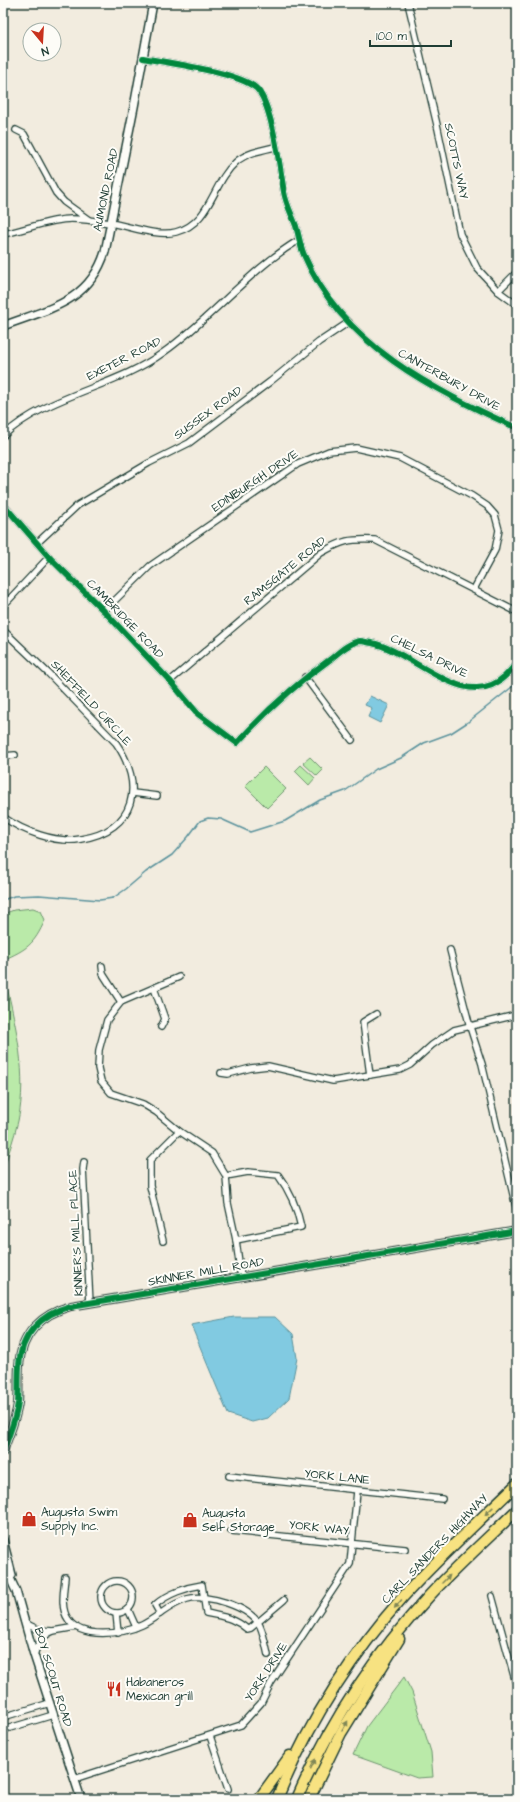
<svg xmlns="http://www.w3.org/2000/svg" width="520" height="1802" font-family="'Architects Daughter',sans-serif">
<rect width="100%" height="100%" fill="#f2ecdf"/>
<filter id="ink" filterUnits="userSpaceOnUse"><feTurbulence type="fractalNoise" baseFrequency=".025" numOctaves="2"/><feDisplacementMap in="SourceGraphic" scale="8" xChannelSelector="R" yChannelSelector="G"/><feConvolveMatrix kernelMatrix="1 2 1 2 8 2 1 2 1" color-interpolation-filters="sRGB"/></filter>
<g filter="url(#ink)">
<!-- green -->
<g fill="#baeaa9" stroke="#6c946e">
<path d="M310,757L323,770L317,776L303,763Z"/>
<path d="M301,765L315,778L309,785L295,771Z"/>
<path d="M264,767L286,789L267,808L245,786Z"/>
<path d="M33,908L41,911L45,920C34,945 27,949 3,960V914L14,910Z"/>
<path d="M3,978L6,982C16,1028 28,1074 18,1121C14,1138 8,1155 3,1171Z"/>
<path d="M404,1677L412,1692L431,1752L433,1777L417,1778L353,1755L367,1726Z"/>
</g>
<!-- water -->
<g fill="#81cae1" stroke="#5a929c">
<path d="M370,696L389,705L380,723L368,717L372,708L365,705Z"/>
<path d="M234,1317H275L293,1334L297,1358L289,1398L268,1418L252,1422L228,1414L191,1325Z"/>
</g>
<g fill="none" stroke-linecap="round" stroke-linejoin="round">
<!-- stream -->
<path stroke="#5a929c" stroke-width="1.5" d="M3,900L14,896L39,895L100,900L113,898L126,889L146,872L172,855L188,837L200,821L208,818L221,819L250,832L285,821L320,800L345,791L376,769L401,758L424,743L451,733L468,722L517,683"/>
<defs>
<g id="minor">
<path d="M408,3L438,129L460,234L477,268L498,291L517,305"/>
<path d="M143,58C169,63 237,72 256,88C272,102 280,170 284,192C286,204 292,215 296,226C299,236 300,246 304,255C343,346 432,389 517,428"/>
<path d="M16,130L24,134L56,193L64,202L89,220"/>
<path d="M3,234C25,230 50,219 71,219C84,219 97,221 110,223C129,226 158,237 176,232C211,223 212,183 236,162C246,153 262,150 275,147"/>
<path d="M498,291L517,272"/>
<path d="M3,436C48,394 115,388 164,352C212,318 249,270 299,240"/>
<path d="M3,504L49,557L104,611L170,681L198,714L237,743C266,711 297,683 332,658C339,652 350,642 360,641C364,641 369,643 372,643C412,651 466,713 504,677C509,672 514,668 517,661"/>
<path d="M37,543L78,505L149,463L189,443L271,381L319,342L349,322"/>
<path d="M3,606L49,557"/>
<path d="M104,611L150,566L298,464L329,451L356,448L400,458L472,496L487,506L495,515L499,530L495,550L474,589"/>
<path d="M3,630L48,673L116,743C145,785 136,830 81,839C56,844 23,831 3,817"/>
<path d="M305,677L352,740"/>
<path d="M170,681L321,553C343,540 349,539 375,540L517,612"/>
<path d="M3,756L15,755"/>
<path d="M133,793L157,796"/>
<path d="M450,950L470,1027L482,1064L517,1211"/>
<path d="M102,966L103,974L121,1002"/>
<path d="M179,977L121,1002L107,1020L99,1050L98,1068L101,1081L111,1093L143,1104L156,1112L179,1131L212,1153L226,1176L228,1203L236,1240L241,1277"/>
<path d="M154,988L165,1019L161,1027"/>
<path d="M221,1073L228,1074L251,1068L268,1066L333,1081L400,1070L410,1065L432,1045L454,1030L512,1016L517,1012"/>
<path d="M370,1075L363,1022L376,1014"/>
<path d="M84,1162L83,1169L90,1303"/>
<path d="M226,1176L248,1172L278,1175C290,1191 297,1207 301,1227L236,1240"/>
<path d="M163,1241L150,1186V1160L179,1131"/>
<path d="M229,1476L442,1499"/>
<path d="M231,1531L405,1549"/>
<path d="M65,1577C64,1590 60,1608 68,1619C81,1640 123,1634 142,1625C157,1618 170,1604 187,1599C207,1593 251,1607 260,1626C264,1635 266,1646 268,1655"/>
<circle cx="117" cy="1597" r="16"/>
<path d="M492,1596L517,1687"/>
<path d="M128,1609L136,1627"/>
<path d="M116,1613L118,1633"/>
<path d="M160,1614L155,1605C167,1594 187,1587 202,1585L206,1613C223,1617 233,1617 247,1629L251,1628L284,1600"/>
<path d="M24,1621C32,1629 42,1631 53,1631C42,1636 38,1643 34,1655"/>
<path d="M53,1631L76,1627"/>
<path d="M3,1717L50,1703"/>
<path d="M3,1730L53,1715"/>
<path d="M210,1736L228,1789"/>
<path d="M74,1779L241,1725L261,1703L271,1683L350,1564L357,1491"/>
</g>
<g id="tertiary">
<path d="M3,326C47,309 89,303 105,252L134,107L153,3"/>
<path d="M3,1452C8,1436 16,1420 18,1403C19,1390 18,1378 19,1366C21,1334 41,1314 71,1306L517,1231"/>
<path d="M3,1540L12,1575"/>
<path d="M3,1563L16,1591L34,1655L81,1799"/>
</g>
<g id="motorway">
<path d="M259,1799L290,1756"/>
<path d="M277,1799C307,1725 350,1657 403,1597C439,1557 479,1521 517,1484"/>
<path d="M297,1799C329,1724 375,1655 430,1595C458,1565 488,1538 517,1510"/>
<path d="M309,1799L341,1733L399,1639"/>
</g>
</defs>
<!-- minor casing -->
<use href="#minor" stroke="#1f3d34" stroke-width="8"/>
<!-- tertiary casing -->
<use href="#tertiary" stroke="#1f3d34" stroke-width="10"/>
<!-- motorway casing -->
<use href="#motorway" stroke="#1f3d34" stroke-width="13"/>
<!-- minor -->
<use href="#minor" stroke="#fdfcf7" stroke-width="5.5"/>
<!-- tertiary -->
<use href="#tertiary" stroke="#fdfcf7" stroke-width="7"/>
<!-- motorway -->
<use href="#motorway" stroke="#f7e281" stroke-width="10"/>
<defs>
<g id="cycleway">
<path d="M143,58C169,63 237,72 256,88C272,102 280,170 284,192C286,204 292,215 296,226C299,236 300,246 304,255C343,346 432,389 517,428"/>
<path d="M3,504L49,557L104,611L170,681L198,714L237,743C266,711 297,683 332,658C339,652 350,642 360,641C364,641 369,643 372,643C412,651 466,713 504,677C509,672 514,668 517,661"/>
<path d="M3,1452C8,1436 16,1420 18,1403C19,1390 18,1378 19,1366C21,1334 41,1314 71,1306L517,1231"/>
</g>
</defs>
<!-- cycleway casing -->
<use href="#cycleway" stroke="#fdfcf7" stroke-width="8"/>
<!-- cycleway -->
<use href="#cycleway" stroke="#00873e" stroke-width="6"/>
</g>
<!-- one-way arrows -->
<defs><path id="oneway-solid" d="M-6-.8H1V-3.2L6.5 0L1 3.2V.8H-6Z"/></defs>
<g fill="#808757">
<use href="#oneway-solid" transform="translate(489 1511) rotate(136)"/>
<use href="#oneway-solid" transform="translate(446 1579) rotate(-45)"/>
<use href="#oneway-solid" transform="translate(398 1604) rotate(130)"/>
<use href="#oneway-solid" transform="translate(345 1726) rotate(-60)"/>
<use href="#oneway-solid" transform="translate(313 1764) rotate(-64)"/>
</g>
</g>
<!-- icons -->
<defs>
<symbol id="shop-bare" viewBox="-9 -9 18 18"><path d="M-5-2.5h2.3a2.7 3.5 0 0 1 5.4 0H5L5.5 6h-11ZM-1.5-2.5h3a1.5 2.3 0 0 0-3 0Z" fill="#c8321e" stroke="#fdfcf7" stroke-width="2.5" paint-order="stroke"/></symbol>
<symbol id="restaurant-bare" viewBox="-9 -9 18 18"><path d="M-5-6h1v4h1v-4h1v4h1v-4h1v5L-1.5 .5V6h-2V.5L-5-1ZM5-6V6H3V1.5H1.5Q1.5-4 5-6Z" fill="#c8321e" stroke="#fdfcf7" stroke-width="2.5" paint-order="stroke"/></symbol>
</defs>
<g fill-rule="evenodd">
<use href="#shop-bare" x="18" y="1508" width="22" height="22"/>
<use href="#shop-bare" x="179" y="1509" width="22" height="22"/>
<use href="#restaurant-bare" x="103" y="1678" width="22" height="22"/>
</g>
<g text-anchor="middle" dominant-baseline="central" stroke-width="4" stroke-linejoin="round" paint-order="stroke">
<!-- street labels -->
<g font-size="12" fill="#1f3d34" stroke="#fdfcf7">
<text transform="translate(456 161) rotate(78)">SCOTTS WAY</text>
<text transform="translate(106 190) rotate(-78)">AUMOND ROAD</text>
<text transform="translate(124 359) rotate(-27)">EXETER ROAD</text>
<text transform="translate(449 380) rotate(29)">CANTERBURY DRIVE</text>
<text transform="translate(208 413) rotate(-36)">SUSSEX ROAD</text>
<text transform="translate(255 481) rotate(-34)">EDINBURGH DRIVE</text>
<text transform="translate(285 571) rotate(-39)">RAMSGATE ROAD</text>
<text transform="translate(125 619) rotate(46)">CAMBRIDGE ROAD</text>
<text transform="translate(429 656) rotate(26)">CHELSA DRIVE</text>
<text transform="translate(91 703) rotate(47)">SHEFFIELD CIRCLE</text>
<text transform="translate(76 1233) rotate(-93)">KINNER'S MILL PLACE</text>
<text transform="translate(206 1272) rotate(-10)">SKINNER MILL ROAD</text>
<text transform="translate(337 1477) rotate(6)">YORK LANE</text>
<text transform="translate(319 1528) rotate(6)">YORK WAY</text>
<text transform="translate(435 1549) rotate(-46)">CARL SANDERS HIGHWAY</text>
<text transform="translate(266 1672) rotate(-57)">YORK DRIVE</text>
<text transform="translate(53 1677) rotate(73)">BOY SCOUT ROAD</text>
</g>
<!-- poi labels -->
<g font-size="12" fill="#1f3d34" stroke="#fdfcf7" text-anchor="start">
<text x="41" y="1512">Augusta Swim<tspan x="41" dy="14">Supply Inc.</tspan></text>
<text x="202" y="1513">Augusta<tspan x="202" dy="14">Self Storage</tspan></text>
<text x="126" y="1682">Habaneros<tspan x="126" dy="14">Mexican grill</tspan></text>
</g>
</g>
<!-- margin -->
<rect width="520" height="1802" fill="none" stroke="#fdfcf7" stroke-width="16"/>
<rect x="8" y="8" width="504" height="1786" fill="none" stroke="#1f3d34" stroke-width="1.5" filter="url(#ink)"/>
<!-- north arrow -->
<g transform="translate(42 42) rotate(162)"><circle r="19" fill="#fdfcf7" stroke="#a4b0a9"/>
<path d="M0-3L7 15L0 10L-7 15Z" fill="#c8321e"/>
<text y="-6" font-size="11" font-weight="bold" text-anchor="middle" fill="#1f3d34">N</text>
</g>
<!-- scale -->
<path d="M370 40v6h81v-6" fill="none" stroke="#1f3d34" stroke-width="2"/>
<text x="376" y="40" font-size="12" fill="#1f3d34" stroke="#fdfcf7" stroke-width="3" paint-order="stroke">100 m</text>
</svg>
